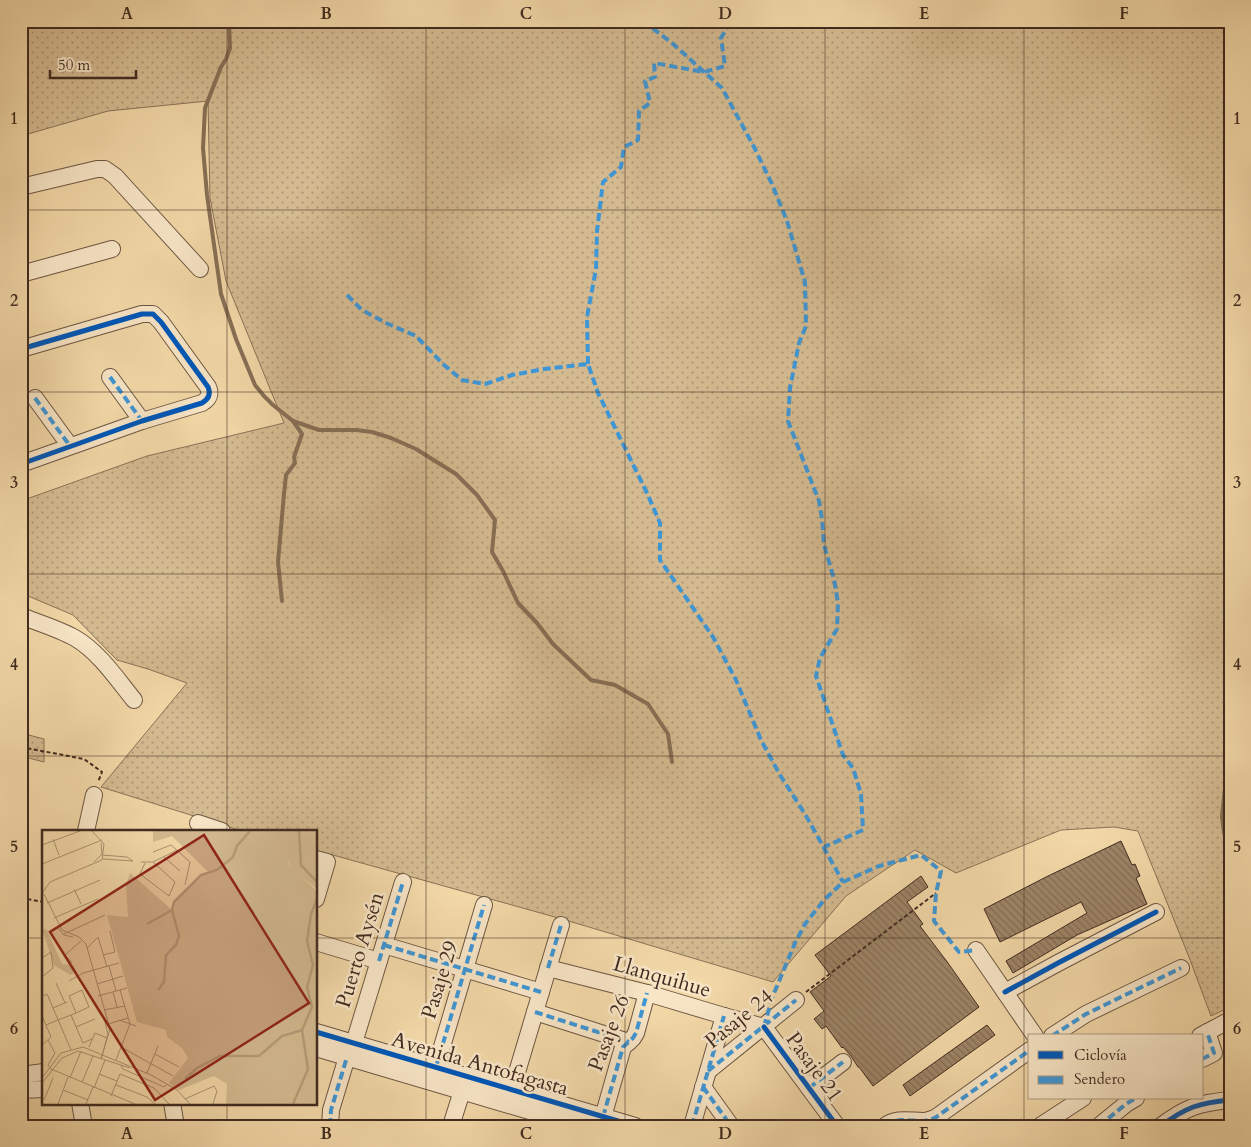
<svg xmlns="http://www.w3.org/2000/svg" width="1251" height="1147" font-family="Cardo,serif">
<defs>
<pattern id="grass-dots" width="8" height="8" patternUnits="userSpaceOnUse" patternTransform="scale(1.25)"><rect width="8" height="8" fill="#d4ba90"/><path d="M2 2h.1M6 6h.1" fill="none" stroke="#ae9775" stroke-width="1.8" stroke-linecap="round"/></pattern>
<pattern id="building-back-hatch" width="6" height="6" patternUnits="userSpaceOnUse" patternTransform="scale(1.25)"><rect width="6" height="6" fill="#9d8466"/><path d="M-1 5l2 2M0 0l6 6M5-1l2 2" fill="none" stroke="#826c54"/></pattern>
</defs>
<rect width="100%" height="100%" fill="#f2d7a7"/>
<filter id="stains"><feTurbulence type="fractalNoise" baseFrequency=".004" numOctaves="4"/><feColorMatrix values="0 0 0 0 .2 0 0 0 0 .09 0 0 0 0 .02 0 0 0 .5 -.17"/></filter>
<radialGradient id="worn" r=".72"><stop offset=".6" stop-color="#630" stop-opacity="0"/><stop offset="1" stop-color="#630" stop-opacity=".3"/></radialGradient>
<!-- grass -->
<g fill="url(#grass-dots)" stroke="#8a7258">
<path d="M21,21H1230V1007L1211,1016L1189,957L1138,831L1114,827L1061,830L956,873L915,850L846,896L773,982L562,919L333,855H321L316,853V831H242L101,787L187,683L148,669L117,660L73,615L21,593V501L147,456L284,423L226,281L210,198L208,101L108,111L21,136Z"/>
<path d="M21,733L44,739V762L21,756Z"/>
</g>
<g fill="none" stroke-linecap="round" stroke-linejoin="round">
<!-- stream -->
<g stroke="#876f55" stroke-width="4">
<path d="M229,21L230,48L226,59L221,67L205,108L203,148L207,195L221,294L236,339L255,385L264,396L273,405L293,421L319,430H356L372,432L391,438L416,449L456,474L477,495L495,520L492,552L503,571L518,603L537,623L553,644L591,680L615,685L648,704L668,734L672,762"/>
<path d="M282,601L278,562L284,494L286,475L295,463L294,457L302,434L293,421"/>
<path d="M1230,681L1229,694L1230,700"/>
<path d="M1230,705L1226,738L1228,763L1222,816L1224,832L1230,857"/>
</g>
</g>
<!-- building -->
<g fill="url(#building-back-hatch)" stroke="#412b20">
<path d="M1121,841L1132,865L1135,864L1140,876L1136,878L1147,904L1077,935L1013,973L1006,961L1087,913L1081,902L1000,942L984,909L1046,877Z"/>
<path d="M921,876L928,887L907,902L923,924L920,926L948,963L979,1007L873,1086L859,1067H858L851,1056L843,1047L842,1048L826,1026L822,1029L814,1019L824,1011L810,992L831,976L815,955Z"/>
<path d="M987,1025L995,1035L910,1096L903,1085Z"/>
</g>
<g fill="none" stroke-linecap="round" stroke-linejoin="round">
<defs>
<g id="minor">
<path d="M21,187L97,169H105L115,176L200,269"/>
<path d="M21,274L112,249"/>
<path d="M21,349L142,314H153L161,322L208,387C211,394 209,399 202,403L142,421L21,464"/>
<path d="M110,377L142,421"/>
<path d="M35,398L70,446"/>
<path d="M21,616C39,623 59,629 75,638C99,652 117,679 134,700"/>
<path d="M198,823L222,831"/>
<path d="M86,831L94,795"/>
<path d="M316,859L327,862L316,899"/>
<path d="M316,942L379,961"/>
<path d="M384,945L541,992"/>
<path d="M976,950L1035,1036"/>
<path d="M548,968L647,993L724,1016L764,1027"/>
<path d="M1005,992L1058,963L1156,912"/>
<path d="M535,1012L629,1042"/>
<path d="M764,1027L837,1126"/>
<path d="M316,1032L635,1126"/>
<path d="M1052,1036L1086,1014L1181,968"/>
<path d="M1200,1036L1230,1020"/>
<path d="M316,1048L580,1126"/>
<path d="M1202,1059L1214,1053L1207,1032"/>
<path d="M436,1067L484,905"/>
<path d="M708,1071L796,1000"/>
<path d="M21,1075L44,1072"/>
<path d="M703,1087L731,1126"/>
<path d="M809,1088L843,1062"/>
<path d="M21,1090L44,1089"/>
<path d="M509,1099L561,925"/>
<path d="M80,1103L84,1126"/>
<path d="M172,1103L176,1126"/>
<path d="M603,1117L623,1047L633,1038L636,1033L647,993"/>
<path d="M330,1126L331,1110L347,1057L354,1043L403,882"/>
<path d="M451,1126L462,1091"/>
<path d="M692,1126L724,1016"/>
<path d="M885,1126C896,1117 910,1121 923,1121C927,1121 931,1119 935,1118L1030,1050"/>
<path d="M1040,1126L1083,1098"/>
<path d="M1099,1126L1126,1104L1136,1098"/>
<path d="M1161,1126C1186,1107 1199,1103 1230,1100"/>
</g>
</defs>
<!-- minor casing -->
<use href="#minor" stroke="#6d5642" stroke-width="18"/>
<!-- path -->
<g stroke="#412b20" stroke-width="2" stroke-dasharray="4 2.5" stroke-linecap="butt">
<path d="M21,747L84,759L102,772L98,782"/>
<path d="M21,898L44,902"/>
<path d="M806,992L936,893"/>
<path d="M1228,1113L1229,1126"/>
</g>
<!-- minor -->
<use href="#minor" stroke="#f7e5c6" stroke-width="16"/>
<!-- quiet -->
<g stroke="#3f96d5" stroke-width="4" stroke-dasharray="8 4" stroke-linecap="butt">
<path d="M643,21L672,43L722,88L754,147L772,184L787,221L805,282L806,326L799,343L790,388L788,421L819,501L822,519L824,545L834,579L838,603L837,629L820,658L816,676L843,755L853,768L861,794L863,830L824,847"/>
<path d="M347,295L362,310L386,323L416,336L444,365L462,380L485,384L512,375L544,369L588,364L598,393L647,493L660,523V560L713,637L736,680L761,740L780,775L805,814L843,882"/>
<path d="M588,364L587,317L596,269L597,231L603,182L621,167L624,147L638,140L639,111L650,103L645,81L655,77L654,63L704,72L725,66L721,38L731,21"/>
<path d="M110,377L142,421"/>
<path d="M35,398L70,446"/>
<path d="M384,945L541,992"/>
<path d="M379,961L403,882"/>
<path d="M548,968L561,925"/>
<path d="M535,1012L629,1042"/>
<path d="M764,1027L772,998L795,943L805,924L824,900L843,882L879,866L921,855L941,871L936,893L934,921L959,952L976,950"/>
<path d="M1052,1036L1086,1014L1181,968"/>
<path d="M1202,1059L1214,1053L1207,1032"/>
<path d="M436,1067L484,905"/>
<path d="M708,1071L796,1000"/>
<path d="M703,1087L731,1126"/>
<path d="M809,1088L843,1062"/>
<path d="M603,1117L623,1047L633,1038L636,1033L647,993"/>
<path d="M330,1126L331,1110L347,1057"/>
<path d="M692,1126L724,1016"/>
<path d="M885,1126C896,1117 910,1121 923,1121C927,1121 931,1119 935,1118L1030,1050"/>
<path d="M1099,1126L1126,1104L1136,1098"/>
</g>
<defs>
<g id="cycleway">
<path d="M21,349L142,314H153L161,322L208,387C211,394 209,399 202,403L142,421L21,464"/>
<path d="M1005,992L1058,963L1156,912"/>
<path d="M764,1027L837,1126"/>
<path d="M316,1032L635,1126"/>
<path d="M1161,1126C1186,1107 1199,1103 1230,1100"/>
</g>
</defs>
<!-- cycleway casing -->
<use href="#cycleway" stroke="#f7e5c6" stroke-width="8"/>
<!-- cycleway -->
<use href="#cycleway" stroke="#0057b8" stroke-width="5"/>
</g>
<!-- grid -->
<path fill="none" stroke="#412b20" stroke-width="1" stroke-opacity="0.55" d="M227,21V831M426,21V1126M625,21V1126M825,21V1126M1024,21V1126M21,210H1230M21,392H1230M21,574H1230M21,756H1230M21,938H44M316,938H1230M227,1103V1126"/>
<g text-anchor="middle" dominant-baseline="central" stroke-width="5" stroke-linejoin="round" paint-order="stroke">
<!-- street labels -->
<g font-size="21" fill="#412b20" stroke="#f7e5c6">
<text transform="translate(360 950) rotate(-73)">Puerto Aysén</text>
<text transform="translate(662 977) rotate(16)">Llanquihue</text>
<text transform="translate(440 980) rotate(-73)">Pasaje 29</text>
<text transform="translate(739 1019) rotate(-39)">Pasaje 24</text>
<text transform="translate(609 1033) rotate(-69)">Pasaje 26</text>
<text transform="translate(480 1064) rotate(16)">Avenida Antofagasta</text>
<text transform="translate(814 1067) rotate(54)">Pasaje 21</text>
</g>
</g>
<!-- overview -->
<g transform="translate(42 830)">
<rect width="275" height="275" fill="#f2d7a7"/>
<path d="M111,1H242L247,36L275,61V274H184L185,254L172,246L137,260L127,253L146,228L140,218L125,207L124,200L95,192L65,85L86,87L84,55L88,43L129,79L143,59L166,42L130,6L111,12Z" fill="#d4ba90"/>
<path d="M242,1H275V59L250,40L244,26ZM0,99L5,100L20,134L31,135L35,142L28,145L12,135Z" fill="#d4ba90"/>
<path fill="none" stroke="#b69d79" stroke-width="2.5" d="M257,1L259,35L275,52M105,94L130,80M116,160L122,152L124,125L134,115L137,106L130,80L132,72L159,45L175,40L191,27L195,16L208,1M143,249L155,238L178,226H217L240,206L260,200M251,274L266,239L260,200L270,177L265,157L271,135L265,111L269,84L275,69"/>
<path fill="none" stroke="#ab9271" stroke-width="1" d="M11,9L17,25M0,15L38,1M111,22L129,15L148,32L143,55M60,25L85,27L91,31L61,29M122,27L138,41M52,32L60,24L59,13M99,32H111L135,20M103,33L98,44L127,66L133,52L111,32M0,34L60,10M32,59L39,74M1,62L8,52L60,30L62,14L50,1M2,64L20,100L37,107L44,114L68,199L59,229M5,73L58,50M12,88L56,69M16,98L22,105L31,107M22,104L63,85M45,118L56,107L65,137M61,125L73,122L68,101M0,128L9,122L11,138L0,147M30,133L23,125L39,111M67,136L74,161M27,151L41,143L77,133M14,153L23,173M55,154L81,146M78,160L88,194M71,162L75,177M1,166L5,164L29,220M56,166L85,158M11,178L25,172M62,180L83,176M29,185L41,213L50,209M0,186L9,207L0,215M77,190L94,196M66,194L86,188M4,195L16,190L34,183L47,177L40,160L27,166L34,183M34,197L53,189M6,210L13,223L6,235L9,239L93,274M47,217L53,203L65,208M79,217L131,246M113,224L137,237M59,229L66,204L62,188M74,230L88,194M79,236L81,239L122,257L125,254M105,243L116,216M57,244L75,251M0,248L19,223L41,217L109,245L135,260L148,274M28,248L39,221M40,252L51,226M0,253L20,228L36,221L88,238M74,255L105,267L113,274M52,258L63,230M21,260L46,270M69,266L78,244L112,258L127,274M143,269L172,256L175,261L171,274M2,270L11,248M16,274L26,247M44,274L51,257"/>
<path fill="#8f2418" fill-opacity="0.15" stroke="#8f2418" stroke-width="2.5" d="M162,5L267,173L113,270L8,102Z"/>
<rect width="275" height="275" fill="none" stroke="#412b20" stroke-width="2.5"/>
</g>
<!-- margin -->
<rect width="1251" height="1147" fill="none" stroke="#f2d7a7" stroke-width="55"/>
<!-- legend -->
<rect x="1028" y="1034" width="175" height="65" fill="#f7e5c6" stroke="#ae9b84"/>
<rect x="1038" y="1051" width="25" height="8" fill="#0057b8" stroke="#ae9b84"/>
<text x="1074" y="1060" font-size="15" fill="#412b20">Ciclovía</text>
<rect x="1038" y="1076" width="25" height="8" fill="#3f96d5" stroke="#ae9b84"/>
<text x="1074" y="1084" font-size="15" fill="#412b20">Sendero</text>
<!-- scale -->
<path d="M50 70v8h86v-8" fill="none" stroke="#412b20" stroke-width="2.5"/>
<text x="58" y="70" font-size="15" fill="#412b20" stroke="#f7e5c6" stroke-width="4" paint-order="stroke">50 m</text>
<rect x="28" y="28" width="1196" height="1092" fill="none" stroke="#412b20" stroke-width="2"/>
<g font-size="16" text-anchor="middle" font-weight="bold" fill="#412b20">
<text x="127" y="19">A</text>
<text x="326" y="19">B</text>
<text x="526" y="19">C</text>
<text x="725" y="19">D</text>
<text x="924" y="19">E</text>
<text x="1124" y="19">F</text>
<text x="14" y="124">1</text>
<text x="1237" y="124">1</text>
<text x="14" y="306">2</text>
<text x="1237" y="306">2</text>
<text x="14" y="488">3</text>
<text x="1237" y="488">3</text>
<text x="14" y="670">4</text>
<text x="1237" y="670">4</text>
<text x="14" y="852">5</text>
<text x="1237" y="852">5</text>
<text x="14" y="1034">6</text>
<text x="1237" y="1034">6</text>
<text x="127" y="1139">A</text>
<text x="326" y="1139">B</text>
<text x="526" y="1139">C</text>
<text x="725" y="1139">D</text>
<text x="924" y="1139">E</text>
<text x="1124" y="1139">F</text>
</g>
<rect width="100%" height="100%" filter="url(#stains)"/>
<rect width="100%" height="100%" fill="url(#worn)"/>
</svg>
